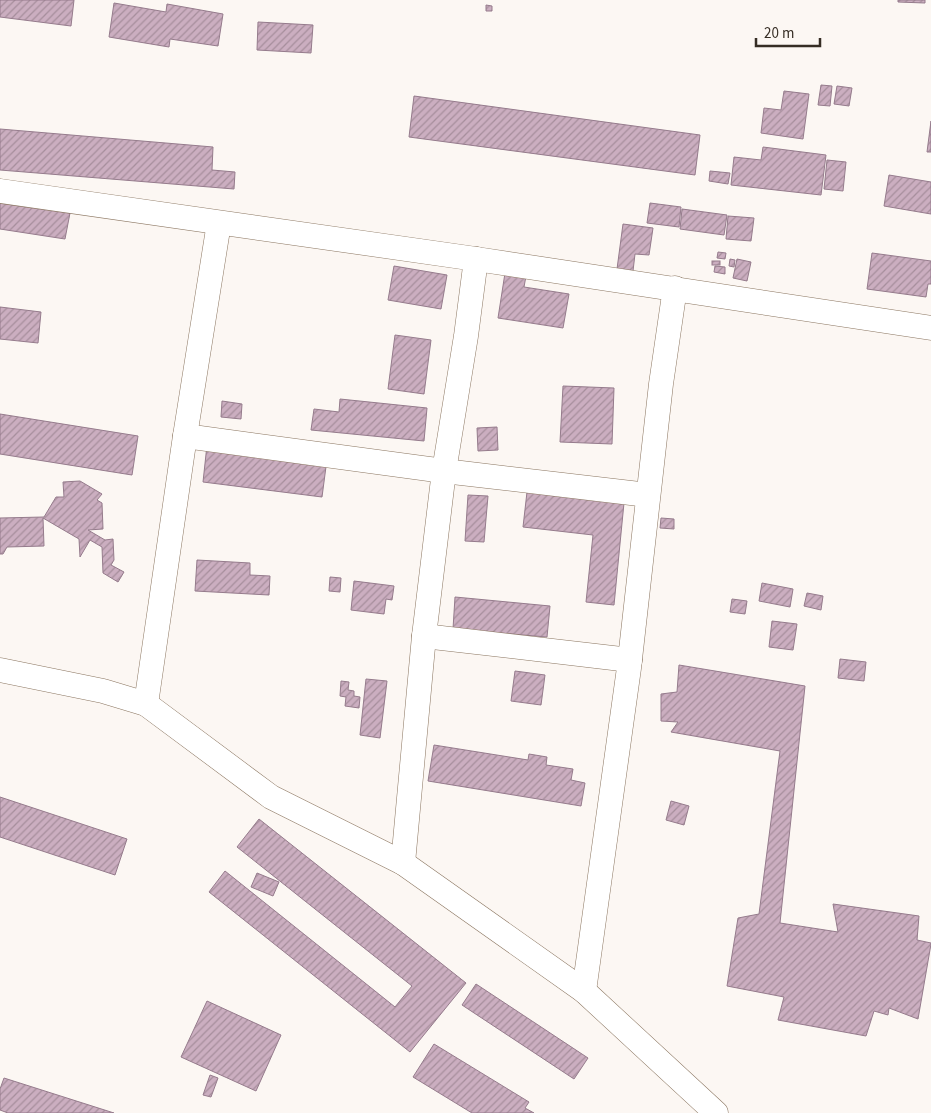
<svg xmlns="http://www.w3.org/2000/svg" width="931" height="1113" font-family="'Source Sans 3',sans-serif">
<defs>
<pattern id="building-hatch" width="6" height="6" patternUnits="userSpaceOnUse" patternTransform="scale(1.25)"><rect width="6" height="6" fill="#cbaec0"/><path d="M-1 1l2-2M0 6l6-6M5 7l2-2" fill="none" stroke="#a68e9c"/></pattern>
</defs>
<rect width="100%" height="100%" fill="#fcf7f3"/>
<!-- building -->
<g fill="url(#building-hatch)" stroke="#957b8c">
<path d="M0,0H74L71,26L0,17Z"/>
<path d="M898,0H925V3L898,2Z"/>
<path d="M114,3L166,12L167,4L223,14L218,46L170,39L169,47L109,37Z"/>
<path d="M486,5L492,6V11H486Z"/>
<path d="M258,22L313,25L311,53L257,50Z"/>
<path d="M821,85L832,86L830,106L818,105Z"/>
<path d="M837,86L852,88L849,106L834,104Z"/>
<path d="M784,91L809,94L803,139L761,133L764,108L781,110Z"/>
<path d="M414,96L700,135L695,175L409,137Z"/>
<path d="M931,121V152H927Z"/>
<path d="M0,129L213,147L212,170L235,172L234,189L0,170Z"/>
<path d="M763,147L826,155L821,195L731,185L734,157L761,160Z"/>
<path d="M827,160L846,162L843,191L824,189Z"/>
<path d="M710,171L730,173L728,184L709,181Z"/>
<path d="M889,175L931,182V214L884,206Z"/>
<path d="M0,202L70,213L65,239L0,229Z"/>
<path d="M650,203L681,207L679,227L647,223Z"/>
<path d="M682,209L727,215L724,235L680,229Z"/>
<path d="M728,216L754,218L751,241L726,239Z"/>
<path d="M623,224L653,228L649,255L635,254L633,271L617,269Z"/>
<path d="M718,252L726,253L725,259L717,258Z"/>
<path d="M872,253L931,261V284H928L926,297L867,289Z"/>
<path d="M730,259L735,260L734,267L729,266Z"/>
<path d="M737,259L751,262L747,281L733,278Z"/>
<rect x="712" y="261" width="8" height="4"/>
<path d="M394,266L447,275L441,309L388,300Z"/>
<path d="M715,266L725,267V274L714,272Z"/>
<path d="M505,273L526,276L524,287L569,294L563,328L498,318Z"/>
<path d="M0,307L41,312L38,343L0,339Z"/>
<path d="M395,335L431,340L424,394L388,389Z"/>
<path d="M563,386L614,388L612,444L560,442Z"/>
<path d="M340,399L427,408L424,441L311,430L314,409L339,412Z"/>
<path d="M222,401L242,404L241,419L221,417Z"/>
<path d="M0,414L138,436L132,475L0,454Z"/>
<path d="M497,427L498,450L478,451L477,428Z"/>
<path d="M207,445L327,459L322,497L203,482Z"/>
<path d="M80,481L102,494L97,500L102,503L103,529L88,530L105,540L113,539L114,560L111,565L124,572L118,582L103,573L102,547L90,540L80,557L79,539L43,518L44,546L7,547L3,554H0V518L44,517L56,497H64L63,482Z"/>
<path d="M527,492L624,503L614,605L586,602L593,535L523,527Z"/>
<path d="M468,495L488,496L484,542L465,541Z"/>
<path d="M661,518L674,519V529L660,528Z"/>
<path d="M197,560L250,563V575L270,576L269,595L195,591Z"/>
<path d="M330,577L341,578L340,592L329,591Z"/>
<path d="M354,581L394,586L392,600L386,599L384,614L351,610Z"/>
<path d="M762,583L793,589L790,607L759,601Z"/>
<path d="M807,593L823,596L821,610L804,606Z"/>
<path d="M455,597L550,606L547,637L453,629Z"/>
<path d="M732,599L747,601L745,614L730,612Z"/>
<path d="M772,621L797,624L793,650L769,647Z"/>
<path d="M840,659L866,662L864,681L838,678Z"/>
<path d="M679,665L805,686L780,923L838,932L833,904L919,916L917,940L931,943V944L918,1019L889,1008L888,1015L874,1011L866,1036L778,1020L784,997L727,986L738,918L759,914L780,751L671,732L678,722L661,721V694L677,692Z"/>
<path d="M515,671L545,675L541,705L511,701Z"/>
<path d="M366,679L387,681L380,738L360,735Z"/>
<path d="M341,681L349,682L348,690L354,691V696L360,697L359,708L345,706L346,697L340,696Z"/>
<path d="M434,745L528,760L529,754L547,757L546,765L573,769L571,780L585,783L581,806L428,781Z"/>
<path d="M0,797L127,839L115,875L0,837Z"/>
<path d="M671,801L689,806L684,825L666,820Z"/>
<path d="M259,819L466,983L410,1052L209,892L225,871L395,1007L412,986L237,847Z"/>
<path d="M257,873L279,882L273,896L251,887Z"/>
<path d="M476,984L588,1058L574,1079L462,1005Z"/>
<path d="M207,1001L281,1035L256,1091L181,1057Z"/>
<path d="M434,1044L529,1102L525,1108L534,1113H472L413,1077Z"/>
<path d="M210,1075L218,1078L211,1097L203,1095Z"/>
<path d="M4,1078L114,1113H8L0,1110V1089Z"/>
</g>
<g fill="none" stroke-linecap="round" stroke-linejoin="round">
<defs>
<g id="minor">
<path d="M0,191L476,259L931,328"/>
<path d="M185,436L444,471L648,495"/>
<path d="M424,636L630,660"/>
<path d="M0,670L103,691L146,704L271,797L403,863L584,991L716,1113"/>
<path d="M146,704L185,436L219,223"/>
<path d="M403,863L424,636L444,471L466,336L476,259"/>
<path d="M584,991L629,668L661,384L675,288"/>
</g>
</defs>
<!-- minor casing -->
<use href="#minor" stroke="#8b7661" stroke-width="25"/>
<!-- minor -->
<use href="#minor" stroke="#fff" stroke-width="24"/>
</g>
<!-- scale -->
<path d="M756 38v8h64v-8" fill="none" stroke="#362d24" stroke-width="2.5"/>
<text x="764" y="38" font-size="15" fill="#362d24" stroke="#fcf7f3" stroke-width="4" paint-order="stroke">20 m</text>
</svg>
